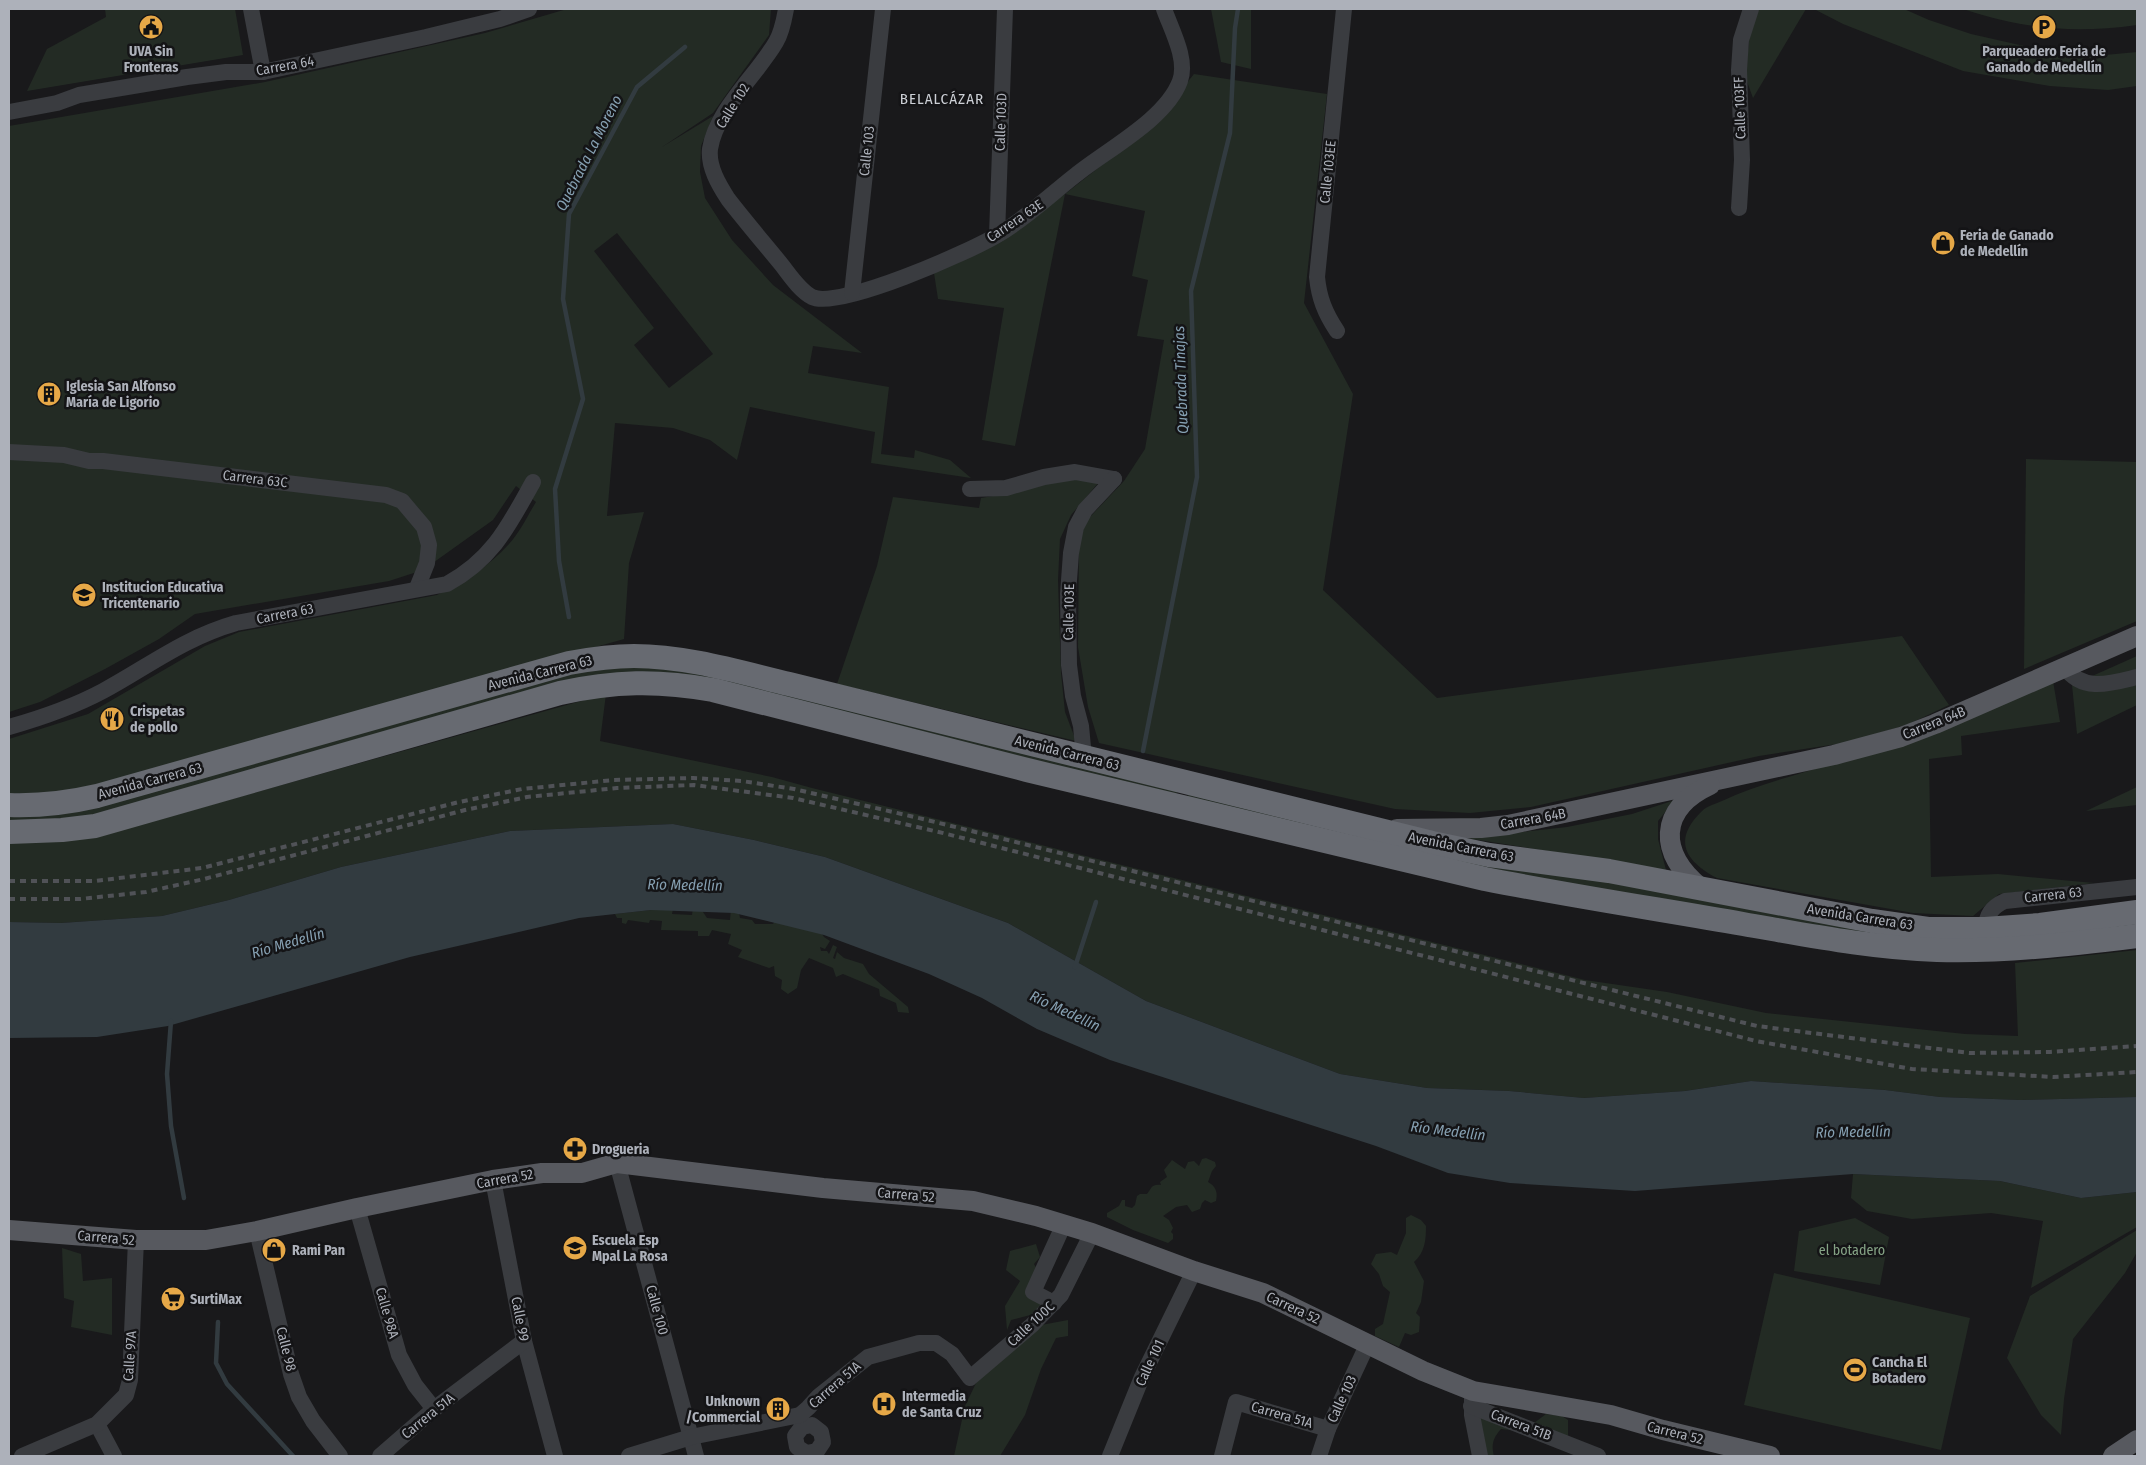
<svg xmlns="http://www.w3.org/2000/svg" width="2146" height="1465" font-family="'Fira Sans Condensed',sans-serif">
<rect width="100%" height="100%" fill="#19191b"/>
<!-- green -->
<g fill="#232b24" fill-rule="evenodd">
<path d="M105,9H235L243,55L27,91L47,49L106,17Z"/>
<path d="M567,9H771L769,35L713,113L662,147L713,116L701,146L700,172L705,198L732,240L773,285L862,353L813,346L808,373L889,387L881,454L914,458L915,450L950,460L971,478L871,463L875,432L750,407L737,460L710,440L673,428L615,423L607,516L644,512L629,563L624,639L211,756L62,793L9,795V739L88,714L205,646L239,632L437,595C465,581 488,567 509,544C520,532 528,515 536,502L516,486L493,520L423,570L389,581L195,614L159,639L105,669L40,702L9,712V126L265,82L485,33ZM617,233L713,354L669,388L634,345L654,328L594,251Z"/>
<path d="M1211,9H1251V69L1221,62Z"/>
<path d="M1759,9H1806L1753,98L1745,76L1750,33Z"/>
<path d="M1814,9H1904L1929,20L1971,34L2046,51L2105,55L2137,52V86L2108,90L2050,86L1963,71L1843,24Z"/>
<path d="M1963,9H2137V25C2072,34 2025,29 1963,9Z"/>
<path d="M1194,74L1327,94L1304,303L1353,394L1323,590L1437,698L1902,636L1949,705L1909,724L1850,742L1759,756L1531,807L1470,813L1395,809L1099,743L1088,707L1078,647L1079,537L1089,518L1124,481L1145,449L1164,340L1137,336L1148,280L1132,276L1145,211L1065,194L1015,446L982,440L1004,308L938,299L934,273L1065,194L1153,125Z"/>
<path d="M2026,459L2137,462V621L2024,669Z"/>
<path d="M1079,479L1099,482L1071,515L1060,539L1058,580L1061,673L1065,712L1076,741L837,684L877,566L893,497L979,508L981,498L1011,493L1037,485Z"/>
<path d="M2137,656V705L2077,734L2072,685Z"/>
<path d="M668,665L1177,789L1176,800L665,674L103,815L9,825V811L591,668Z"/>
<path d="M2053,681L2060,722L1961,736L1962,755L1929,759L1931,877L1998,874L2094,883L1999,894L1973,916L1913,913L1717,878C1685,861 1672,840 1702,811C1707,806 1715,804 1722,801C1757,784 1796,776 1833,763C1906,737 1979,708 2053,681Z"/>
<path d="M606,694L600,741L772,777L812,788L1585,980L1667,992L1766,1013L1965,1034L2018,1036L2015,963L2137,950V1097L2020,1100L1940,1097L1885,1090L1751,1081L1685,1091L1584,1098L1509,1091L1427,1088L1340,1074L1146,1001L1008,923L825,857L754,840L673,824L510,831L341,867L229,900L162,916L61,923L9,922V841L164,818Z"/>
<path d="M2137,787V805L2086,811Z"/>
<path d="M1189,792L1595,879L1806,917L2137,919V929L1887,940L1499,873L1186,801Z"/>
<path d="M1675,800L1658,821V839L1666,870L1466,838L1567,827L1632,814Z"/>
<path d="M674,904L672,914L692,915L693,907L701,909L707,918L730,920L731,908H738L740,918L752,920L755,924H773L777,918L816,924L824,937L830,941L825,949L820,947L821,951H827L829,954L833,945L837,947L833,958L835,959L837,952L844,958L863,964L869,974L908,1007L909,1013L898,1012L896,1003L880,996L879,989L843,974L836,977L833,968L809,958L801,970L797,988L788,994L781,989L782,980L775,976L774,966L769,968L738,957L742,950L728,944L731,934L712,930L709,936H698V931L661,930L662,921L650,920L649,923L628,920L626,924L622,923V918H617L615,914L651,910Z"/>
<path d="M1206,1158L1215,1162L1216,1166L1212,1171L1208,1182C1216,1186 1218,1193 1216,1201L1211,1203L1205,1200L1202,1203L1200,1209L1192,1212L1187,1205L1176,1207L1163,1216L1169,1220L1173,1228L1171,1232L1173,1234V1239L1168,1243L1133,1230L1107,1217V1213L1119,1206L1122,1200H1125V1206L1132,1208L1135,1205L1137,1196L1140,1194H1147C1152,1188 1151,1184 1161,1185L1160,1182L1167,1177L1164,1170L1172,1160L1185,1169L1188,1162L1194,1161L1199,1166L1202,1159Z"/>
<path d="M1853,1174L2000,1181L2081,1198L2137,1192V1227L2031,1288L2043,1221L1991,1213L1912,1219L1867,1211L1851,1198Z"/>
<path d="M1411,1215L1421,1220L1426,1226C1426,1240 1425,1252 1414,1262L1424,1281L1421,1302L1416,1313L1420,1317L1419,1332L1411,1335L1405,1333L1399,1347L1375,1336V1329L1383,1324L1390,1292L1383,1286L1379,1274L1371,1264L1376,1254L1391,1252L1397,1255L1406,1233V1218Z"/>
<path d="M1855,1218L1889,1237L1880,1285L1794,1271L1799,1231Z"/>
<path d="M2137,1230V1252L2125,1273L2073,1339L2064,1399L2061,1435L2041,1415L2007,1358L2030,1296Z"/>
<path d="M1036,1244L1040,1257L1034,1264L1042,1278L1036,1295H1061L1042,1312L1011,1320L1007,1330L1005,1306L1020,1281L1006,1270L1010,1251Z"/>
<path d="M62,1248L81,1254L83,1281L112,1278V1335L71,1327L74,1301L64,1298Z"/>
<path d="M1774,1273L1970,1318L1941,1450L1744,1405Z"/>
<path d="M1068,1320V1336L1056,1338L1041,1369L1025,1415L1000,1456H954L965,1406L977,1381L1020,1329Z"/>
<path d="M1487,1404L1534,1423L1546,1414L1562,1416L1568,1420V1437L1501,1429C1493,1438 1491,1445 1494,1456H1486L1478,1420Z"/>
</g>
<!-- water -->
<path fill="#323b40" d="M673,824L754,840L825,857L1008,923L1146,1001L1340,1074L1427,1088L1509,1091L1584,1098L1685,1091L1751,1081L1885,1090L1940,1097L2020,1100L2137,1097V1192L2081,1198L2000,1181L1853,1174L1635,1191L1510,1183L1448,1173L1376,1146L1110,1060L1037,1029L982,998L929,974L824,935L734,913L651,910L579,918L410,957L168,1026L97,1037L9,1038V922L61,923L162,916L229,900L341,867L510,831Z"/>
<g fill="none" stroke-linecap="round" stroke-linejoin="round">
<!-- stream -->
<g stroke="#323b40" stroke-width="4.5">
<path d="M569,617L559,561L555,489L583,399L563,299L569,214L637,87L685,47"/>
<path d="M1143,751L1197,477L1191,291L1230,133L1235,28L1238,9"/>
<path d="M1075,967L1096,902"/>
<path d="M171,1021L167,1074L171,1126L184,1198"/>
<path d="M218,1322L216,1363L227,1384L293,1456"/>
</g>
<!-- minor -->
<g stroke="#3a3c40" stroke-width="16">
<path d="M251,9L263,72"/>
<path d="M786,9C784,20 782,32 776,42C757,75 716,110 710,149C708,167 719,185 728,199C745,221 763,242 781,264C789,274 799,290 812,297C838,310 972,251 999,234C1028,217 1051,194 1077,174C1108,149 1166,119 1180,81C1188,59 1171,29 1164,9"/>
<path d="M9,112L57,103L79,95L187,77L226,72H263L426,37L500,19L529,9"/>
<path d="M1739,208L1742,160L1739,70L1741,40L1751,9"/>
<path d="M997,235L1005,9"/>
<path d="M852,293L883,9"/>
<path d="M1337,331C1325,313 1319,298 1317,277L1344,9"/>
<path d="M9,452L64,455L89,461H103L386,495L402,501L424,527L429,545L427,563L417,588"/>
<path d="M970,489L1006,488L1044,477L1075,472L1114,479"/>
<path d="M2065,667C2082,693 2112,683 2137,677"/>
<path d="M9,727C41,718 73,707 103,691C149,666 184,638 236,623L447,584C493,559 509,525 533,482"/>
<path d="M1084,758L1081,726L1073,696L1069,665L1068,594L1071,553L1076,527L1085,510L1114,479"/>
<path d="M1985,929C1987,915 1991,907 2005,901L2137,887"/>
<path d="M617,1163L696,1456"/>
<path d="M493,1180L524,1341L555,1456"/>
<path d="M357,1208L399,1355L415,1385L434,1409"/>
<path d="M257,1231L291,1374L299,1397L313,1421L340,1456"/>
<path d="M1054,1303L1033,1292L1064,1224"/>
<path d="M1472,1398V1415L1480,1456"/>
<path d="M1471,1406L1598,1456"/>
<path d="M800,1415L802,1427L795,1436L797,1447L806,1453L817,1451L823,1442L821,1432L812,1425L802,1427"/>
<path d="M97,1424L114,1456"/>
<path d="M22,1456L97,1424L126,1395L130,1380L136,1240"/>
<path d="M380,1456L434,1409L524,1341"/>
<path d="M629,1456L691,1437L800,1415L808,1408L819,1396L868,1357L919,1343H936L952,1354L970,1378L1032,1325L1061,1295L1092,1233"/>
<path d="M1110,1456L1142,1377L1194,1271"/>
<path d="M1222,1456L1236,1402L1328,1429"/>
<path d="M1319,1456L1328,1429L1368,1343"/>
</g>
<!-- major -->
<g stroke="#57595f" stroke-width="20">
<path d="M1397,829L1481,828L1508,825L1834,755L1901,737L1935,724L2137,636"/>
<path d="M1701,888C1658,854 1658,809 1710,785"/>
<path d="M9,1230L136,1240H206L257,1231L357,1208L493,1180L542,1173H582L617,1163L823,1188L973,1201L1036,1216L1092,1233L1194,1271L1263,1293L1423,1371L1473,1391L1611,1415L1663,1430L1770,1456"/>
<path d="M2113,1456L2137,1440"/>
</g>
<!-- highway -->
<g stroke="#676a71" stroke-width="24">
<path d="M9,805C39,806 67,803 97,796L569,663C591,659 612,656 634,656C686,656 739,672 789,684L1432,843L1489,855L1609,871L1872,921L1928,929H1985L2040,925L2137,912"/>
<path d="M9,832L62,830L95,826L560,693C614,681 658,680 713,690L1027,770L1485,879C1571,896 1657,909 1743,924C1807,935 1872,948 1937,950C2004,952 2071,944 2137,936"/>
</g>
<!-- rail -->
<g stroke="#505257" stroke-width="4" stroke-dasharray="6 5" stroke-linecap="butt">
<path d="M9,881H95L202,868L459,802L522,789L614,780L693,778L742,781L794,789L927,820L1757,1026L1969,1053L2050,1052L2137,1046"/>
<path d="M9,899H80L146,892L204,879L465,810L527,797L617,788L694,785L793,798L947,834L1756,1041L1912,1069L2053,1077L2137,1072"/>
</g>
</g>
<!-- icons -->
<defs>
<symbol id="civic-disc" viewBox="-11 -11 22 22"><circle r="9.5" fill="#e6a847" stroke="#141416"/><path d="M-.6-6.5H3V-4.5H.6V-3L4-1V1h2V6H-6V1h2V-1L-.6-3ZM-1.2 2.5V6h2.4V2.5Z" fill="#111"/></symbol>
<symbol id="parking-disc" viewBox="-11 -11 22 22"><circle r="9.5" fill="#e6a847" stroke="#141416"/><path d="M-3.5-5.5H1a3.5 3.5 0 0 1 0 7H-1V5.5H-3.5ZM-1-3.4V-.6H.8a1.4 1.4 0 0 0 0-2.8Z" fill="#111"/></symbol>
<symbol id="shop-disc" viewBox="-11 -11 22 22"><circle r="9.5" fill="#e6a847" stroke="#141416"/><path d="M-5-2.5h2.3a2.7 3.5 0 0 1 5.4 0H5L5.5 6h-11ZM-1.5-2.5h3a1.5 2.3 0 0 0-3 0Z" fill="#111"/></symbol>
<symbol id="building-disc" viewBox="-11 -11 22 22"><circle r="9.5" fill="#e6a847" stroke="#141416"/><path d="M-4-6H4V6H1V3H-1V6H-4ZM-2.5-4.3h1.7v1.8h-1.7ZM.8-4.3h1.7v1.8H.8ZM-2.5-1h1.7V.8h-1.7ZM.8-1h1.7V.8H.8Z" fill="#111"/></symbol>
<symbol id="school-disc" viewBox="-11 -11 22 22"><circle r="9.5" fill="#e6a847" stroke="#141416"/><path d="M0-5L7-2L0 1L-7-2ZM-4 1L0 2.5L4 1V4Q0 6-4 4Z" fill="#111"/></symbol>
<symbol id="restaurant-disc" viewBox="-11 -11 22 22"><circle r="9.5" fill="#e6a847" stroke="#141416"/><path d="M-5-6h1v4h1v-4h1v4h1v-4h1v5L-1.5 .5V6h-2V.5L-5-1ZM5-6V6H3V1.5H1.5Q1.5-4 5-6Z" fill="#111"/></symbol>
<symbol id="pharmacy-disc" viewBox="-11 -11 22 22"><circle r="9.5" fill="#e6a847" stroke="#141416"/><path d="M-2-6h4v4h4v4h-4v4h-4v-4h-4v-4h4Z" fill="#111"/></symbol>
<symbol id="supermarket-disc" viewBox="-11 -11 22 22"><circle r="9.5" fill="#e6a847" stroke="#141416"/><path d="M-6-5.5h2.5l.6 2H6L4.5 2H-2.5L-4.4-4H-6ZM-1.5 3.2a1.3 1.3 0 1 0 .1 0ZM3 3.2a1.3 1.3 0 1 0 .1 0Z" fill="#111"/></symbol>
<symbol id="stadium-disc" viewBox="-11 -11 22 22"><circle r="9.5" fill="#e6a847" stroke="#141416"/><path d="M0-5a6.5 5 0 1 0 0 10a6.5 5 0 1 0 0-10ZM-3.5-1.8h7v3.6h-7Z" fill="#111"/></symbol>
<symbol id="hospital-disc" viewBox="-11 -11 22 22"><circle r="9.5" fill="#e6a847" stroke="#141416"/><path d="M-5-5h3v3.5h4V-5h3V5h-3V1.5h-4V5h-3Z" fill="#111"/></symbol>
</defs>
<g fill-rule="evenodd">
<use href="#civic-disc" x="137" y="13" width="28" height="28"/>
<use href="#parking-disc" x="2030" y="13" width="28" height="28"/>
<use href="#shop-disc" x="1929" y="229" width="28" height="28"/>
<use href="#building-disc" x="35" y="380" width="28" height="28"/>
<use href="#school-disc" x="70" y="581" width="28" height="28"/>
<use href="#restaurant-disc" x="98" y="705" width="28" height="28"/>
<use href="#pharmacy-disc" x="561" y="1135" width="28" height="28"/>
<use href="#school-disc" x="561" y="1234" width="28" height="28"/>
<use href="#shop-disc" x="260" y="1236" width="28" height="28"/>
<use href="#supermarket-disc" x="159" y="1285" width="28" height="28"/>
<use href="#stadium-disc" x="1841" y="1356" width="28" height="28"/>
<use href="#hospital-disc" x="870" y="1390" width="28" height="28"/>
<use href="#building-disc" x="764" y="1395" width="28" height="28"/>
</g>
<g text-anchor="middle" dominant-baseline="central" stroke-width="5" stroke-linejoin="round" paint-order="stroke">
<!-- poi labels -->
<g font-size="14" font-weight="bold" fill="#adb1ba" stroke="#141416" text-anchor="start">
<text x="151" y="51" text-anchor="middle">UVA Sin<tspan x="151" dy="16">Fronteras</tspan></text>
<text x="2044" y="51" text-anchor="middle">Parqueadero Feria de<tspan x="2044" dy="16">Ganado de Medellín</tspan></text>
<text x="1960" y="235">Feria de Ganado<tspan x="1960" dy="16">de Medellín</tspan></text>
<text x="66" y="386">Iglesia San Alfonso<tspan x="66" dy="16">María de Ligorio</tspan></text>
<text x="102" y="587">Institucion Educativa<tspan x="102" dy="16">Tricentenario</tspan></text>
<text x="130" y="711">Crispetas<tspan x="130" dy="16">de pollo</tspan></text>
<text x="592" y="1149">Drogueria</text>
<text x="592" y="1240">Escuela Esp<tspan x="592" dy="16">Mpal La Rosa</tspan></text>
<text x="292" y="1250">Rami Pan</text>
<text x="190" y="1299">SurtiMax</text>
<text x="1872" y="1362">Cancha El<tspan x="1872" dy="16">Botadero</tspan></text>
<text x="902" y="1396">Intermedia<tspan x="902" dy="16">de Santa Cruz</tspan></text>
<text x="760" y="1401" text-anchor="end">Unknown<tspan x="760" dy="16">/Commercial</tspan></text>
</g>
<!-- street labels -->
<g font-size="14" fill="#adb1ba" stroke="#141416">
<text transform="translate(285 66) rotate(-10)">Carrera 64</text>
<text transform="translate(733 106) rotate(-58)">Calle 102</text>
<text transform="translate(1740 108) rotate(-92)">Calle 103FF</text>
<text transform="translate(1001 122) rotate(-88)">Calle 103D</text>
<text transform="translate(867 151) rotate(-84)">Calle 103</text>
<text transform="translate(1328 172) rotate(-84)">Calle 103EE</text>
<text transform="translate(1015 221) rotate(-34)">Carrera 63E</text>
<text transform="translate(255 479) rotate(7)">Carrera 63C</text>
<text transform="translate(1069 612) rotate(-89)">Calle 103E</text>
<text transform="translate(285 614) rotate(-11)">Carrera 63</text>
<text transform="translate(540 673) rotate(-14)">Avenida Carrera 63</text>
<text transform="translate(1934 723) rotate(-22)">Carrera 64B</text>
<text transform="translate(1067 753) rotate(14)">Avenida Carrera 63</text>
<text transform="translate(150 781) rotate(-15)">Avenida Carrera 63</text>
<text transform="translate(1533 819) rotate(-10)">Carrera 64B</text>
<text transform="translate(1461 847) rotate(11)">Avenida Carrera 63</text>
<text transform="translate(2053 895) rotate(-6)">Carrera 63</text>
<text transform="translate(1860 917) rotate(9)">Avenida Carrera 63</text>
<text transform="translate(505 1179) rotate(-10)">Carrera 52</text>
<text transform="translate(906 1195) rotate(5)">Carrera 52</text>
<text transform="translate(106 1238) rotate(5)">Carrera 52</text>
<text transform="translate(1293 1308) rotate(25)">Carrera 52</text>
<text transform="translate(657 1310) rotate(75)">Calle 100</text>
<text transform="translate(387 1313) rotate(74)">Calle 98A</text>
<text transform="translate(520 1319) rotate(79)">Calle 99</text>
<text transform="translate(1031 1324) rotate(-43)">Calle 100C</text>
<text transform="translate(286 1349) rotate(76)">Calle 98</text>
<text transform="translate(130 1356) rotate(-86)">Calle 97A</text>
<text transform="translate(1150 1363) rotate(-65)">Calle 101</text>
<text transform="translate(835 1385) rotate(-41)">Carrera 51A</text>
<text transform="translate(1342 1399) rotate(-65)">Calle 103</text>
<text transform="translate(1282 1415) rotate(16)">Carrera 51A</text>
<text transform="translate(428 1416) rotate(-39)">Carrera 51A</text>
<text transform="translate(1521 1425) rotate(21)">Carrera 51B</text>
<text transform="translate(1675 1433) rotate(14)">Carrera 52</text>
</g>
<!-- park labels -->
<g font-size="14" fill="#85a385" stroke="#141416">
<text x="1852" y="1250">el botadero</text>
</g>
<!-- neighbourhood labels -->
<g font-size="15" letter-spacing="1" fill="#cdd0d6" stroke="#141416">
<text x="942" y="99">BELALCÁZAR</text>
</g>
<!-- water labels -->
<g font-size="15" font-style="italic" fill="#86a0b2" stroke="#141416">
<text transform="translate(589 153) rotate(-63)">Quebrada La Moreno</text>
<text transform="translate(1181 380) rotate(-92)">Quebrada Tinajas</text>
<text transform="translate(685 885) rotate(1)">Río Medellín</text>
<text transform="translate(288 943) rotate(-16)">Río Medellín</text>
<text transform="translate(1065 1011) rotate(25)">Río Medellín</text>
<text transform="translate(1448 1131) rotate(7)">Río Medellín</text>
<text transform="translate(1853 1132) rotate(-1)">Río Medellín</text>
</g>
</g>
<!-- border -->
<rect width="2146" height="1465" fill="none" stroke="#adb1ba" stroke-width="20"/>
</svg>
